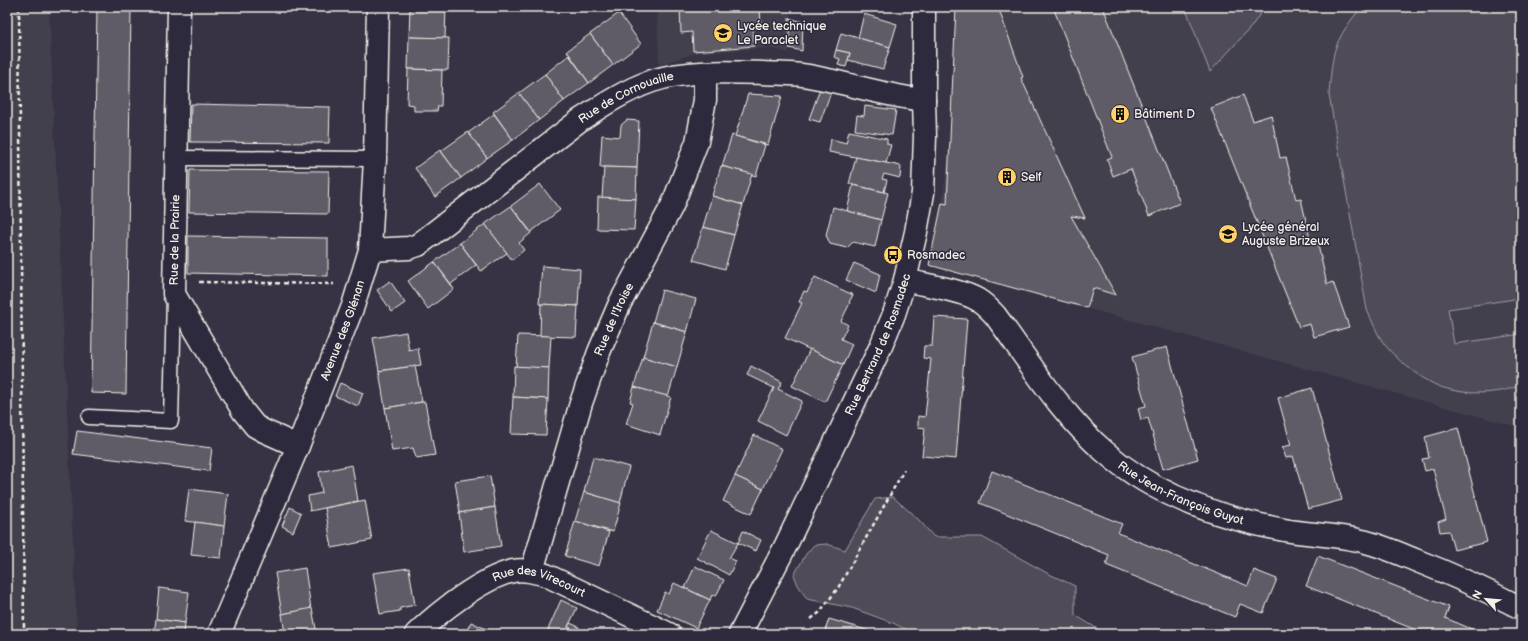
<svg xmlns="http://www.w3.org/2000/svg" width="1528" height="641" font-family="'Balsamiq Sans',sans-serif">
<rect width="100%" height="100%" fill="#373244"/>
<filter id="ink" filterUnits="userSpaceOnUse"><feTurbulence type="fractalNoise" baseFrequency=".025" numOctaves="2"/><feDisplacementMap in="SourceGraphic" scale="8" xChannelSelector="R" yChannelSelector="G"/><feConvolveMatrix kernelMatrix="1 2 1 2 8 2 1 2 1" color-interpolation-filters="sRGB"/></filter>
<g filter="url(#ink)">
<!-- built -->
<g fill="#433f4e">
<path d="M7,7H49L77,634H7Z"/>
<path d="M636,7H790L789,53L769,48L696,53L659,65L657,13Z"/>
<path d="M956,7H1521V428L929,265L942,203L949,152Z"/>
</g>
<!-- green -->
<g fill="#504b59" stroke="#a29ea0">
<path d="M1185,7H1265L1251,27L1210,72Z"/>
<path d="M1362,7H1521V298L1448,309L1454,344L1521,334V385C1497,395 1461,396 1436,385C1418,377 1393,357 1382,341C1376,332 1372,320 1367,310L1329,95C1330,81 1331,67 1334,53C1338,37 1351,19 1362,7Z"/>
<path d="M893,497L919,520L934,537H982L1047,573L1075,586V615L1106,634H915L893,623L852,608L807,599L798,585L794,575L806,554L814,545L827,544L845,550L875,499Z"/>
</g>
<!-- building -->
<g fill="#5f5c67" stroke="#f4f1e8">
<path d="M97,7H131L126,394L91,393Z"/>
<path d="M192,7H331V11L192,8Z"/>
<path d="M410,7H446L445,38L409,37Z"/>
<path d="M680,7H760L761,28H753L754,46L693,51L692,32L681,33Z"/>
<path d="M956,7H998L1023,77L1021,78L1085,218L1071,216L1116,295L1093,288L1087,308L929,265L942,203L947,204Z"/>
<path d="M1053,7H1103L1180,203L1149,216L1131,169L1113,176L1107,159L1112,157Z"/>
<path d="M619,13L641,44L613,65L590,34Z"/>
<path d="M864,14L897,24L890,47L858,38Z"/>
<path d="M789,18L803,22L802,51L789,48Z"/>
<path d="M841,33L890,47L883,69L848,60L850,53L836,50Z"/>
<path d="M590,34L613,65L589,83L567,51Z"/>
<path d="M409,37L449,38L448,70L408,69Z"/>
<path d="M836,50L850,53L846,67L838,65L840,59L834,57Z"/>
<path d="M569,55L589,83L564,101L545,74Z"/>
<path d="M408,69L442,70L441,106H438L437,111H414V105L407,104Z"/>
<path d="M545,74L564,101L539,120L519,93Z"/>
<path d="M820,89L831,92L820,122L809,119Z"/>
<path d="M519,93L539,120L513,140L493,112Z"/>
<path d="M748,94L782,96L768,145L735,136Z"/>
<path d="M1243,95L1253,121L1271,115L1280,158L1286,157L1296,200L1301,199L1311,243L1317,241L1327,284L1333,282L1349,327L1314,337L1310,324L1299,327L1211,108Z"/>
<path d="M191,104L330,107L329,143L190,142Z"/>
<path d="M865,106L896,110L892,135L855,130L857,115L864,116Z"/>
<path d="M494,114L513,140L487,158L468,133Z"/>
<path d="M627,120L639,121L637,168L600,167L602,135L620,137L621,125Z"/>
<path d="M849,131L887,139V144L891,145L886,163L829,152L831,139L846,143Z"/>
<path d="M468,132L487,158L461,178L441,151Z"/>
<path d="M732,135L765,145L756,176L722,166Z"/>
<path d="M440,150L461,178L435,197L415,168Z"/>
<path d="M856,157L901,166L900,178L884,174L882,179L887,180L884,192L849,184Z"/>
<path d="M721,166L752,174L743,205L712,196Z"/>
<path d="M604,167L637,168L636,199L602,198Z"/>
<path d="M190,170L329,171L328,214L189,212Z"/>
<path d="M540,184L560,210L531,232L511,206Z"/>
<path d="M853,185L888,193L881,220L847,211Z"/>
<path d="M712,196L743,205L734,235L703,227Z"/>
<path d="M598,197L636,199L634,230L597,229Z"/>
<path d="M511,206L531,233L519,243L524,250L512,260L485,224Z"/>
<path d="M833,207L881,220L875,247L853,242L847,248L830,244L826,235Z"/>
<path d="M485,224L507,253L481,271L460,243Z"/>
<path d="M703,227L734,235L725,269L693,260Z"/>
<path d="M188,236L328,238V276L188,273Z"/>
<path d="M460,243L476,265L451,284L434,262Z"/>
<path d="M434,262L454,289L428,309L408,281Z"/>
<path d="M854,263L880,274L876,293L846,280Z"/>
<path d="M542,266L580,269L578,306L539,304Z"/>
<path d="M815,277L853,295L849,302L850,303L841,321L848,325L841,339L852,344L843,365L785,338L802,303L799,302L804,291L807,292Z"/>
<path d="M390,281L405,303L392,312L377,290Z"/>
<path d="M662,290L696,299L687,332L653,322Z"/>
<path d="M541,304L578,306L576,337L540,336Z"/>
<path d="M934,317L967,319L956,459L922,456L925,428L918,427V416L925,417L931,359L923,358L924,346H932Z"/>
<path d="M653,322L687,332L677,367L643,357Z"/>
<path d="M406,332L409,350L418,348L421,365L379,371L373,338Z"/>
<path d="M518,335L551,336L549,368L516,367Z"/>
<path d="M1167,347L1198,459L1163,469L1148,418L1141,420L1138,408L1146,406L1132,357Z"/>
<path d="M810,349L843,365L825,402L792,386Z"/>
<path d="M643,357L677,367L668,397L634,387Z"/>
<path d="M415,366L422,402L385,408L379,371Z"/>
<path d="M514,366L549,368L548,399L513,397Z"/>
<path d="M751,366L782,382L778,389L802,401L786,435L758,421L774,388L747,375Z"/>
<path d="M340,383L363,393L358,406L335,396Z"/>
<path d="M634,387L671,397L660,435L626,424L633,403L630,402Z"/>
<path d="M1312,388L1342,500L1308,509L1293,456L1286,458L1282,447L1291,445L1278,398Z"/>
<path d="M513,397L548,399L546,435L511,434Z"/>
<path d="M422,402H425L435,455L416,458L413,448L392,451L385,408Z"/>
<path d="M1458,428L1487,542L1454,550L1449,531L1440,532L1438,522L1446,519L1433,469L1425,471L1422,459L1429,458L1425,437Z"/>
<path d="M77,431L212,448L209,471L73,454Z"/>
<path d="M754,435L782,449L763,489L735,476Z"/>
<path d="M593,457L629,467L620,503L584,492Z"/>
<path d="M352,465L358,501L310,511L308,496L322,493L319,472Z"/>
<path d="M992,471L1122,524L1118,533L1248,586L1254,570L1277,579L1263,613L1240,604L1235,617L1106,565L1109,555L980,503Z"/>
<path d="M490,476L495,507L460,513L455,481Z"/>
<path d="M735,476L763,489L751,514L723,501Z"/>
<path d="M189,489L228,494L224,526L185,521Z"/>
<path d="M584,492L621,503L613,532L575,521Z"/>
<path d="M365,500L372,540L332,548L325,508Z"/>
<path d="M290,507L301,513L293,532L282,526Z"/>
<path d="M495,507L501,546L464,552L459,513Z"/>
<path d="M575,521L609,532L599,566L565,556Z"/>
<path d="M195,522L224,526L221,558L191,555Z"/>
<path d="M711,530L738,543L729,558L736,561L729,575L697,558Z"/>
<path d="M743,531L761,540L756,551L738,543Z"/>
<path d="M1318,556L1449,607L1445,618L1484,634H1426L1306,586Z"/>
<path d="M695,566L724,580L716,596L712,595L710,600L685,588Z"/>
<path d="M305,568L311,609L282,614L275,573Z"/>
<path d="M409,568L415,605L400,608V611L380,614L373,573Z"/>
<path d="M674,583L710,600L696,628L657,610L665,592L669,594Z"/>
<path d="M159,588L189,592L185,623L156,619Z"/>
<path d="M561,600L577,608L568,627L577,631L575,634H546Z"/>
<path d="M312,608L317,634H285L282,614Z"/>
<path d="M156,619L185,623L184,634H154Z"/>
<path d="M829,619L880,634H824Z"/>
<path d="M471,622L497,634H465Z"/>
<path d="M570,623L579,627L577,631L568,627Z"/>
</g>
<g fill="none" stroke-linecap="round" stroke-linejoin="round">
<defs>
<g id="service">
<path d="M176,158L375,159"/>
<path d="M89,417L171,421L174,296"/>
</g>
<g id="minor">
<path d="M179,7L174,294L243,411L255,426L264,431L298,446"/>
<path id="s1" d="M370,250L409,248L418,245L580,120C603,105 626,90 652,81C685,70 729,72 763,73C780,74 798,73 814,77C851,84 886,96 924,100"/>
<path id="s2" d="M905,280C924,285 963,290 978,300C985,304 990,310 995,315C1029,361 1061,415 1105,452C1154,495 1221,518 1284,530C1310,535 1336,534 1362,541C1380,545 1398,553 1415,560C1451,574 1486,590 1521,608"/>
<path id="s3" d="M532,571L581,403L599,352L620,303L672,206L697,142L705,100V74"/>
<path id="s4" d="M219,634L298,446L353,306L370,250L375,159L378,7"/>
<path id="s5" d="M416,634C439,612 482,578 513,571C525,569 535,572 546,575L669,634"/>
</g>
<g id="tertiary">
<path id="s6" d="M740,634L786,545L881,346L894,314L905,280L916,232L923,193L925,136L924,100V7"/>
</g>
</defs>
<!-- service casing -->
<use href="#service" stroke="#f4f1e8" stroke-width="17"/>
<!-- minor casing -->
<use href="#minor" stroke="#f4f1e8" stroke-width="25"/>
<!-- tertiary casing -->
<use href="#tertiary" stroke="#f4f1e8" stroke-width="25"/>
<!-- path -->
<g stroke="#f4f1e8" stroke-width="2.5" stroke-dasharray="4 3" stroke-linecap="butt">
<path d="M19,7L24,634"/>
<path d="M199,282L334,284"/>
<path d="M811,619L819,613L838,588L904,470"/>
</g>
<!-- service -->
<use href="#service" stroke="#2f2a3d" stroke-width="14"/>
<!-- minor -->
<use href="#minor" stroke="#2f2a3d" stroke-width="22"/>
<!-- tertiary -->
<use href="#tertiary" stroke="#2f2a3d" stroke-width="22"/>
</g>
</g>
<!-- icons -->
<defs>
<symbol id="school-disc" viewBox="-11 -11 22 22"><circle r="9.5" fill="#ffd166" stroke="#2f2a3d"/><path d="M0-5L7-2L0 1L-7-2ZM-4 1L0 2.5L4 1V4Q0 6-4 4Z" fill="#111"/></symbol>
<symbol id="building-disc" viewBox="-11 -11 22 22"><circle r="9.5" fill="#ffd166" stroke="#2f2a3d"/><path d="M-4-6H4V6H1V3H-1V6H-4ZM-2.5-4.3h1.7v1.8h-1.7ZM.8-4.3h1.7v1.8H.8ZM-2.5-1h1.7V.8h-1.7ZM.8-1h1.7V.8H.8Z" fill="#111"/></symbol>
<symbol id="bus-disc" viewBox="-11 -11 22 22"><circle r="9.5" fill="#ffd166" stroke="#2f2a3d"/><path d="M-5-6H5V4H4V6H2V4H-2V6H-4V4H-5ZM-3.5-4V0h7V-4ZM-3.5 1.2v1.5H-2V1.2ZM2 1.2v1.5H3.5V1.2Z" fill="#111"/></symbol>
</defs>
<g fill-rule="evenodd">
<use href="#school-disc" x="712" y="22" width="22" height="22"/>
<use href="#building-disc" x="1109" y="103" width="22" height="22"/>
<use href="#building-disc" x="996" y="166" width="22" height="22"/>
<use href="#school-disc" x="1217" y="223" width="22" height="22"/>
<use href="#bus-disc" x="882" y="244" width="22" height="22"/>
</g>
<g text-anchor="middle" dominant-baseline="central" stroke-width="3" stroke-linejoin="round" paint-order="stroke">
<!-- poi labels -->
<g font-size="12" fill="#f4f1e8" stroke="#2f2a3d" text-anchor="start">
<text x="737" y="26">Lycée technique<tspan x="737" dy="14">Le Paraclet</tspan></text>
<text x="1134" y="114">Bâtiment D</text>
<text x="1021" y="177">Self</text>
<text x="1242" y="227">Lycée général<tspan x="1242" dy="14">Auguste Brizeux</tspan></text>
<text x="907" y="255">Rosmadec</text>
</g>
<!-- street labels -->
<g font-size="12" fill="#f4f1e8" stroke="#2f2a3d">
<text stroke="none"><textPath href="#s1" startOffset="305">Rue de Cornouaille</textPath></text>
<text transform="translate(175 240) rotate(-89)">Rue de la Prairie</text>
<text stroke="none"><textPath href="#s3" startOffset="265">Rue de l'Iroise</textPath></text>
<text stroke="none"><textPath href="#s4" startOffset="328">Avenue des Glénan</textPath></text>
<text stroke="none"><textPath href="#s6" startOffset="321">Rue Bertrand de Rosmadec</textPath></text>
<text stroke="none"><textPath href="#s2" startOffset="362">Rue Jean-François Guyot</textPath></text>
<text stroke="none"><textPath href="#s5" startOffset="144">Rue des Virecourt</textPath></text>
</g>
</g>
<!-- margin -->
<rect width="1528" height="641" fill="none" stroke="#2f2a3d" stroke-width="24"/>
<rect x="12" y="12" width="1504" height="617" fill="none" stroke="#f4f1e8" stroke-width="1.5" filter="url(#ink)"/>
<!-- north arrow -->
<g transform="translate(1486 599) rotate(297)" stroke="#2f2a3d" stroke-width="3" paint-order="stroke">
<path d="M0-3L7 15L0 10L-7 15Z" fill="#f4f1e8"/>
<text y="-6" font-size="11" font-weight="bold" text-anchor="middle" fill="#f4f1e8">N</text>
</g>
</svg>
